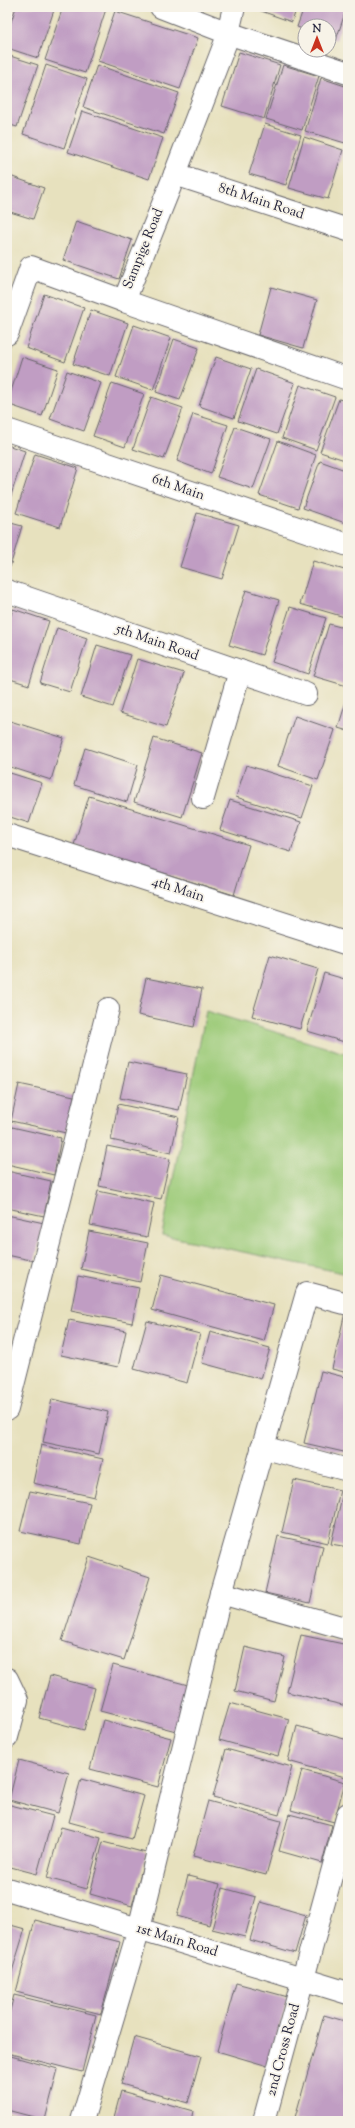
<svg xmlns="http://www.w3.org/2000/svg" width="355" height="2128" font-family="'Sorts Mill Goudy',serif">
<rect width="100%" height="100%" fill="#f7f3e8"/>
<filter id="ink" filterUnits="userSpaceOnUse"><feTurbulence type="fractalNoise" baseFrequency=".025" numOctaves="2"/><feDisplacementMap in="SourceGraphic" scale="8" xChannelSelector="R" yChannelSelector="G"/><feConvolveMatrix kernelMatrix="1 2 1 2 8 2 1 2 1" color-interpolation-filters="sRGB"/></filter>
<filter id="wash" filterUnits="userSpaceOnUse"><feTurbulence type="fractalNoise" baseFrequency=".012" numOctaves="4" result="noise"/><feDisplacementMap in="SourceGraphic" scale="16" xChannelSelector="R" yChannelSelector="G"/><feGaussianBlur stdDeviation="0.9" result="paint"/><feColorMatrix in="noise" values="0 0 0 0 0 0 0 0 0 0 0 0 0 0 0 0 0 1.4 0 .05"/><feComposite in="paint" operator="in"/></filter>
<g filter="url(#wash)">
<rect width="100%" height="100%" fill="#e7e1be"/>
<!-- green -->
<path fill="#9dcb79" stroke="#60765a" d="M206,1011L348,1054V1274L162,1235Z"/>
<g id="blocks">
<!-- building -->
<g fill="#c09dc3">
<path d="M16,7H55L38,58L7,48V34Z"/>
<path d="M63,7H100L106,9L85,73L45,60Z"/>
<path d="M250,7H297L292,22Z"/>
<path d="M304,7H347L336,40L329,37V26H305V30L297,27Z"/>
<path d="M115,11L198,38L180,89L98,61Z"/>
<path d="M239,52L280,65L264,119L222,106Z"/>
<path d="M7,55L38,65L17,127L7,124Z"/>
<path d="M46,65L87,79L64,148L23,134Z"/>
<path d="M97,65L179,93L164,134L83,107Z"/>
<path d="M283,65L319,76L302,130L266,119Z"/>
<path d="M321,78L348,87V132L345,143L305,131Z"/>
<path d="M82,111L163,138L149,179L68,152Z"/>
<path d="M265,124L301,135L286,185L249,174Z"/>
<path d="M304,137L343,150L328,199L289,188Z"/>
<path d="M7,175L44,188L33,219L7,211Z"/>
<path d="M76,221L132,240L119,279L63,260Z"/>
<path d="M271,287L317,300L303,348L258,335Z"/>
<path d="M44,294L84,308L65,362L26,348Z"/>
<path d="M91,310L128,323L110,376L73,364Z"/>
<path d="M134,325L171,338L153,390L116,377Z"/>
<path d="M174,339L199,348L180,400L156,392Z"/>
<path d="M22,357L58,369L42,416L7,404Z"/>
<path d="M216,357L251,369L234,418L199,406Z"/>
<path d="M256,369L295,383L277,434L238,421Z"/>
<path d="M67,371L101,383L84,431L50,419Z"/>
<path d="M112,383L144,394L125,447L93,436Z"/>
<path d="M300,385L335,397L316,450L282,438Z"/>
<path d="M151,397L183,408L164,459L133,449Z"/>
<path d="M339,399L348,402V461L320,452Z"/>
<path d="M193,414L228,425L211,474L177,461Z"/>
<path d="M235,427L271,439L253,489L217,477Z"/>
<path d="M278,441L316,455L298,508L259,495Z"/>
<path d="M7,445L25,451L7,508Z"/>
<path d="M35,454L78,468L60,527L16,513Z"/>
<path d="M320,461L348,471V524L303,508Z"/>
<path d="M197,513L239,525L222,579L180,567Z"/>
<path d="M7,522L22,526L10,567L7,566Z"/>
<path d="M313,561L348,571V618L300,604Z"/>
<path d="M246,590L279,600L262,655L229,645Z"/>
<path d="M290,607L326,618L308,674L272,662Z"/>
<path d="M13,609L49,621L29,685L7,678V627Z"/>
<path d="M329,624L348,629L347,686L313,676Z"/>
<path d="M57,628L87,638L70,692L40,683Z"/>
<path d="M97,645L130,655L113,707L81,697Z"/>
<path d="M137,659L184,673L166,727L120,713Z"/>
<path d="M348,695V731L338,728Z"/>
<path d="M295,716L335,730L318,780L278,766Z"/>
<path d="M7,720L64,738L51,780L7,766Z"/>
<path d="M154,738L202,753L182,817L134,802Z"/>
<path d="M85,748L138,765L127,802L74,785Z"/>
<path d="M246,765L313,786L302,818L236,797Z"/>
<path d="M7,772L42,783L29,823L7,816Z"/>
<path d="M89,796L249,845L234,895L74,845Z"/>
<path d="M230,800L301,822L291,852L220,830Z"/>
<path d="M270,955L318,969L300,1029L252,1016Z"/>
<path d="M324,973L348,980V1043L307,1031Z"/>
<path d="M146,978L202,989L194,1027L138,1015Z"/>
<path d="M128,1062L187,1074L179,1110L120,1098Z"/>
<path d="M19,1084L74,1096L66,1133L11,1121Z"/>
<path d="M118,1104L179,1117L171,1153L111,1140Z"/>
<path d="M12,1127L61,1138L54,1175L7,1164V1147Z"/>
<path d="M107,1146L170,1159L161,1199L99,1186Z"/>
<path d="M7,1171L51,1181L44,1216L7,1208Z"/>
<path d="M98,1191L154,1203L147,1237L90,1225Z"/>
<path d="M7,1215L44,1223L35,1261L7,1255Z"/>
<path d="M89,1231L148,1243L140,1282L81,1269Z"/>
<path d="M161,1275L274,1305L264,1341L152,1310Z"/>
<path d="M78,1276L139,1288L132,1323L71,1311Z"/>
<path d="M346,1308H348V1373L332,1369Z"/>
<path d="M69,1320L126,1331L118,1367L61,1355Z"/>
<path d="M147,1321L200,1334L187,1383L134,1369Z"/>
<path d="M210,1332L270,1348L261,1379L202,1363Z"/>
<path d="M7,1347L13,1349L7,1373Z"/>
<path d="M321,1371L348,1378V1453L304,1443Z"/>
<path d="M52,1399L108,1412L99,1454L43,1442Z"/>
<path d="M41,1445L103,1459L94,1497L33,1483Z"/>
<path d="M294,1480L340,1490L328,1543L282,1532Z"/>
<path d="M344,1488L348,1489V1547L331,1544Z"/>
<path d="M30,1491L90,1503L81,1544L20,1531Z"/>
<path d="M278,1536L323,1546L310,1603L265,1593Z"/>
<path d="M89,1557L150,1577L124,1660L62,1641Z"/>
<path d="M301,1635L348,1645L347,1706L287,1692Z"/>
<path d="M245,1647L285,1657L274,1701L235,1691Z"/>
<path d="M113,1665L188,1685L176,1731L100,1711Z"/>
<path d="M50,1676L95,1688L84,1730L39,1718Z"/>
<path d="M230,1703L289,1719L278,1756L219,1740Z"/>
<path d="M103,1720L171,1738L158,1787L90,1769Z"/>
<path d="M297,1726L348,1740V1767L345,1777L288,1761Z"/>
<path d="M226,1749L292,1767L279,1815L213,1797Z"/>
<path d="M19,1760L69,1773L58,1813L9,1800Z"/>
<path d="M302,1770L345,1782L334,1822L291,1810Z"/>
<path d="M81,1779L144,1796L132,1839L69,1822Z"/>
<path d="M208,1801L281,1821L266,1875L193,1856Z"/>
<path d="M7,1804L53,1816L37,1874L7,1866Z"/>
<path d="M289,1814L332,1825L322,1863L279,1851Z"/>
<path d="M61,1827L101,1838L87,1889L47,1878Z"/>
<path d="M103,1842L146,1853L132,1906L90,1894Z"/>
<path d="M188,1876L220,1884L209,1925L177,1916Z"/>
<path d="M223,1888L256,1897L245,1937L212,1929Z"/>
<path d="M261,1902L306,1915L295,1953L250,1940Z"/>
<path d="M35,1920L120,1942L101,2014L16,1992Z"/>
<path d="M7,1924L25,1929L7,1988Z"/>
<path d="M236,1983L288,1997L268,2066L217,2051Z"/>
<path d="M14,1995L96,2015L82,2072L7,2053V2022Z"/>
<path d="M324,2015L348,2022V2121H294Z"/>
<path d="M134,2037L201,2056L188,2103L121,2084Z"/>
<path d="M7,2055L58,2069L45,2120L7,2110Z"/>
<path d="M121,2091L193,2111L191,2121H113Z"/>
<path d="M7,2116L23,2120V2121H7Z"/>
</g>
</g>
</g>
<g filter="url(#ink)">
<use href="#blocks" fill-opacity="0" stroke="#676569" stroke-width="1"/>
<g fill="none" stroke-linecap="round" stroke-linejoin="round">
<defs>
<g id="minor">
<path d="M161,7L228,33L348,73"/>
<path d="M175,174L348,230"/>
<path d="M124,301L348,379"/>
<path d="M7,334L31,267L124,301L175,174L226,41L234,7"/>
<path d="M7,430L348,545"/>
<path d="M7,591L306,694"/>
<path d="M203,798L240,671"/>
<path d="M7,835L348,944"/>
<path d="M7,1409L108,1009"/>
<path d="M262,1447L348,1470"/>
<path d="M221,1593L348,1629"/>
<path d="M7,1679L17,1700L7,1737"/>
<path d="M7,1889L348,1993"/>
<path d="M82,2121L139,1929L221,1593L307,1293L348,1304"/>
<path d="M264,2121L348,1814"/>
</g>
</defs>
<!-- minor casing -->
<use href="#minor" stroke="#676569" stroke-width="24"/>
<!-- minor -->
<use href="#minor" stroke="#fff" stroke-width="22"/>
</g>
</g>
<g text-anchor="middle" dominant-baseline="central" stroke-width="3.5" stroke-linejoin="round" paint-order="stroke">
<!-- street labels -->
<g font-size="14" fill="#22223b" stroke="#f7f3e8">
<text transform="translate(261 202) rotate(18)">8th Main Road</text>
<text transform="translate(144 249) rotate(-68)">Sampige Road</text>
<text transform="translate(178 488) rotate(19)">6th Main</text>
<text transform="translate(157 643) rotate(19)">5th Main Road</text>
<text transform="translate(178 890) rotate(18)">4th Main</text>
<text transform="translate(177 1941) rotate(17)">1st Main Road</text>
<text transform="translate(284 2050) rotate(-75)">2nd Cross Road</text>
</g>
</g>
<!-- margin -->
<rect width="355" height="2128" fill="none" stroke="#f7f3e8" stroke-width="24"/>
<!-- north arrow -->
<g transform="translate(317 38)"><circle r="19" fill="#f7f3e8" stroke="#a29fa3"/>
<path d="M0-3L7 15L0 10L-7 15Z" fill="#c8321e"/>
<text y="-6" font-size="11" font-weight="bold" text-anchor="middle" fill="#22223b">N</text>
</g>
</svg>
